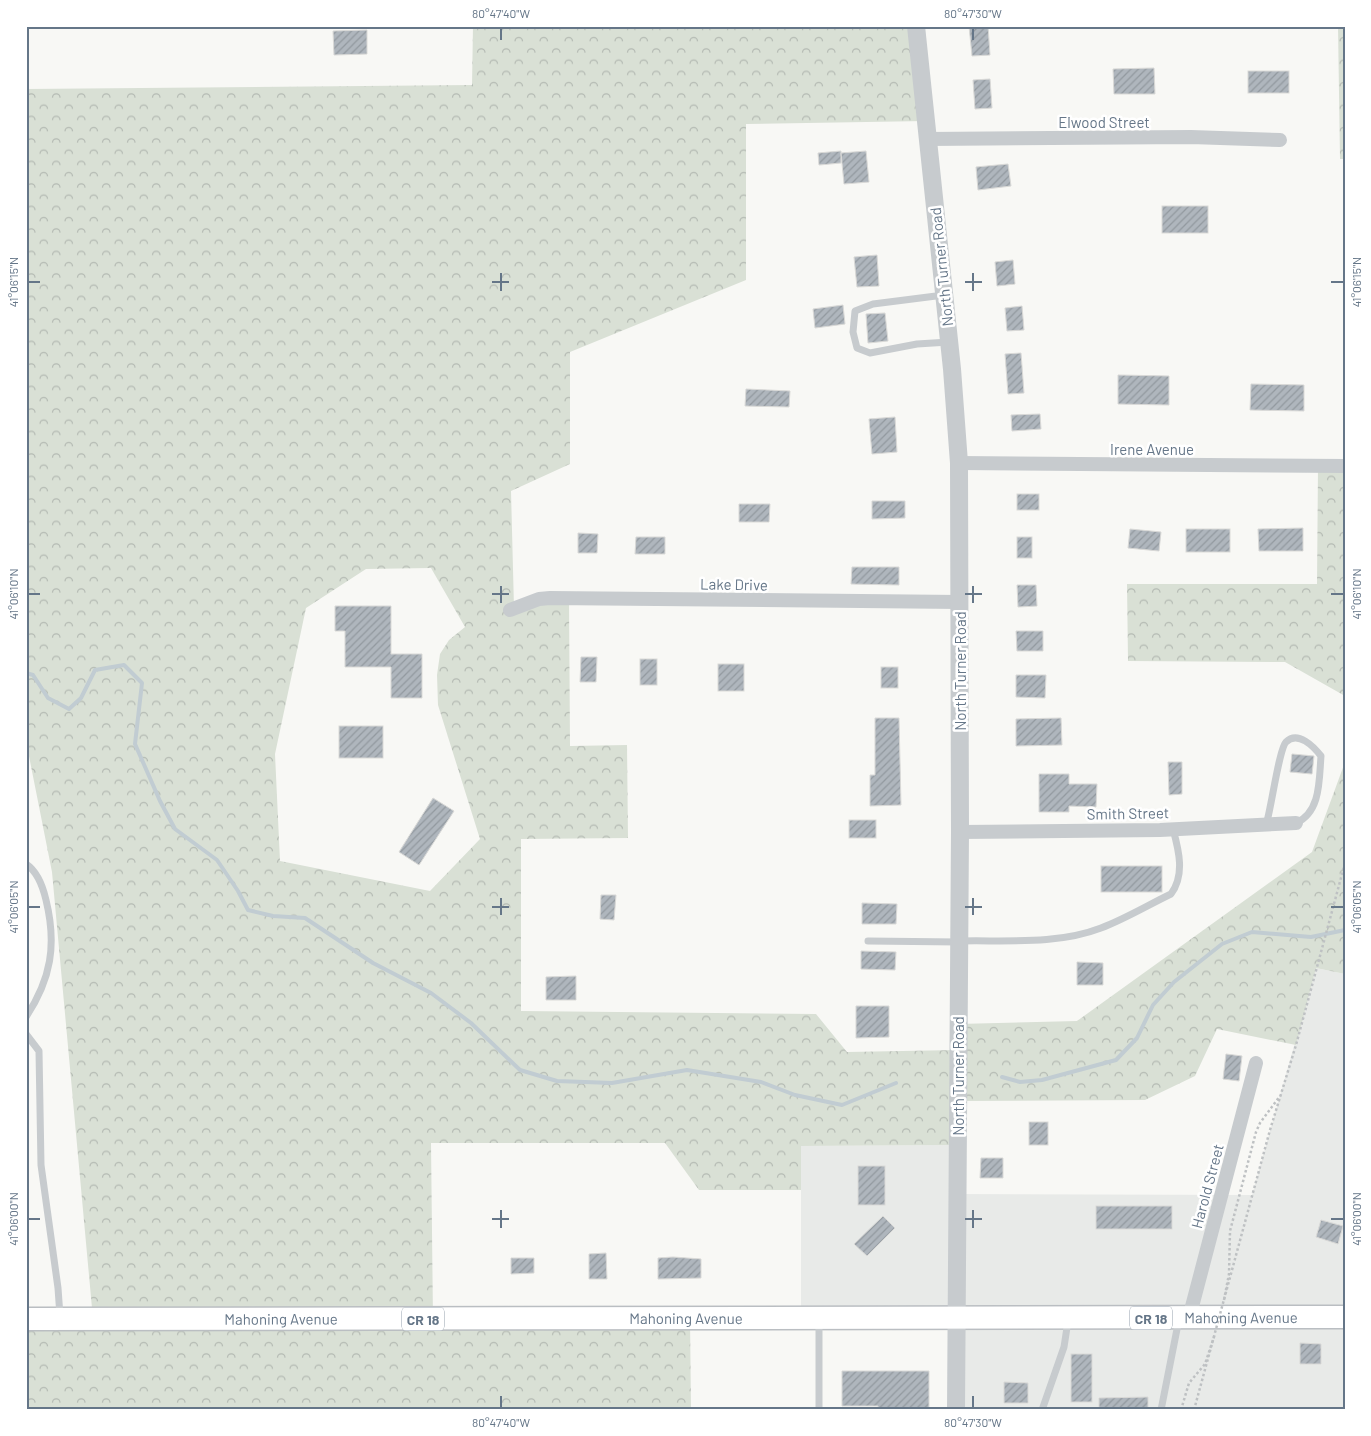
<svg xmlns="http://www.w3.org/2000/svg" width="1371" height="1436" font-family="Barlow,sans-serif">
<defs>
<pattern id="forest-crowns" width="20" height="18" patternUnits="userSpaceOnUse" patternTransform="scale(1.25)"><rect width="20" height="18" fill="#d9e0d5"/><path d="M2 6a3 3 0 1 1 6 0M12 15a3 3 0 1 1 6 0" fill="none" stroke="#b4bab3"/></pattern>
<pattern id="building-hatch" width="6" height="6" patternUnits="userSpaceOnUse" patternTransform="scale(1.25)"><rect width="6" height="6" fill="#afb6bd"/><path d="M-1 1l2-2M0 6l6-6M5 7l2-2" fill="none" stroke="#92999f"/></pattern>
</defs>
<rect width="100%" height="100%" fill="#f8f8f5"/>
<!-- built -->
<path fill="#e8eae8" d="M1316,968L1345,974V1410H956L957,1318H801V1146L957,1145V1194L1252,1195Z"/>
<!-- forest -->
<g fill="url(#forest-crowns)" fill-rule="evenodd">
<path d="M473,26H916L926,121L746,124V280L570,352V464L511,491L514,608L569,598L570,746L627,745L628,838L521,839V1011L816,1014L847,1052L957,1050L958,1024L1077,1021L1312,852L1345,762V974L1316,968L1296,1045L1217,1029L1195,1076L1145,1100L958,1101L957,1145L801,1146V1190H699L665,1143H431L433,1319L690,1318L691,1410H26V1319H93L52,872L26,741V89L472,85ZM431,568L465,627L449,640L440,654L437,675L438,705L480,839L430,891L280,861L275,754L306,608L366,569Z"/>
<path d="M1338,26H1345V159H1340Z"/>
<path d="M1318,466H1345V696L1285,662L1128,661L1127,584H1317Z"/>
</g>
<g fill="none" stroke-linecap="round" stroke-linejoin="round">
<!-- stream -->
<g stroke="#c1ccd2" stroke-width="4">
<path d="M26,673L33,675L48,698L69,709L81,698L95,670L124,665L142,683L135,744L160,801L175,829L217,860L238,891L248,910L273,916L305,918L373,963L431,993L471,1023L520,1070L557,1081L612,1083L687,1070L761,1082L795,1095L842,1105L896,1083"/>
<path d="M1002,1077L1020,1082L1042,1080L1116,1060L1137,1038L1153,1005L1174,982L1222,944L1252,932L1311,937L1345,930"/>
</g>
</g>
<!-- building -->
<g fill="url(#building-hatch)" stroke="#d9d9d7">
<path d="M969,26H988L990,55L972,56Z"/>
<path d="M367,30V54L334,55L333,31Z"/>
<path d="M1154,68L1155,94H1114L1113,69Z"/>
<rect x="1248" y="71" width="41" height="22"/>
<path d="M990,79L992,108L975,109L973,80Z"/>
<path d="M841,151V163L819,165L818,153Z"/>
<path d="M866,151L869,182L844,184L841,153Z"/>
<path d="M1008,164L1011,186L978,190L976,167Z"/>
<rect x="1162" y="206" width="46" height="27"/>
<path d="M877,255L879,286L857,287L854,257Z"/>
<path d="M1013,260L1015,284L997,286L995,262Z"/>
<path d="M843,305L845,324L815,328L813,309Z"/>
<path d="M1022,306L1024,330L1007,331L1005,308Z"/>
<path d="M885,313L888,341L868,343L866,314Z"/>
<path d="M1021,353L1024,393L1008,394L1005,354Z"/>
<path d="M1118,375L1169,376V405L1118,404Z"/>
<path d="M1251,384L1304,385V411L1250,410Z"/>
<path d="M746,389L790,391L789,407L745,406Z"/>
<path d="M1040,414L1041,429L1012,431L1011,415Z"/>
<path d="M895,417L897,452L872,454L869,419Z"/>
<rect x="1017" y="494" width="22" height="16"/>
<path d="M872,501H905V518L872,519Z"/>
<path d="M739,504H770L769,522H739Z"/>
<path d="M1303,528V551H1259L1258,529Z"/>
<path d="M1130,529L1161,532L1159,551L1128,548Z"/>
<rect x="1186" y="529" width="44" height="23"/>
<path d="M578,533L598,534L597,553H578Z"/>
<path d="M636,537H665V554H635Z"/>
<rect x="1017" y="537" width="15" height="21"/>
<path d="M852,567H899V585L851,584Z"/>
<path d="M1017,585H1036L1037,606L1018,607Z"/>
<path d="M335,606H391V654H422V698H391V667H345V631H335Z"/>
<path d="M1016,631H1043V651H1017Z"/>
<path d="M581,657H597L596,682H580Z"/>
<rect x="640" y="659" width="17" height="26"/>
<rect x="718" y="664" width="26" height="27"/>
<rect x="881" y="667" width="17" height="21"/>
<path d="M1016,675H1046L1045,698L1016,697Z"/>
<path d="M875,718H899L901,805L870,806V775H875Z"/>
<path d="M1061,718L1062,745L1016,746V719Z"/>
<rect x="339" y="726" width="44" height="32"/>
<path d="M1292,754L1314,756L1312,774L1290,772Z"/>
<path d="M1168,762H1182V794L1169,795Z"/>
<path d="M1039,774H1069V784H1097L1096,807L1069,806V812H1039Z"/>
<path d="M433,798L454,811L419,865L399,852Z"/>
<rect x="849" y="820" width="27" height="18"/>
<rect x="1101" y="866" width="61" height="26"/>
<path d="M601,895H616L614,920L600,919Z"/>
<path d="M862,903L897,904L896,924H862Z"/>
<path d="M861,951L896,952L895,970L861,969Z"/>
<path d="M1077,962L1103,963V985H1077Z"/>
<path d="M576,976V1000H546V977Z"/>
<path d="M856,1006H889V1037L856,1038Z"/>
<path d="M1226,1054L1242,1056L1239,1081L1223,1079Z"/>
<rect x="1029" y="1122" width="19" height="23"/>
<path d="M981,1158H1003V1178H980Z"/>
<rect x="858" y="1166" width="27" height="39"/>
<rect x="1096" y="1206" width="76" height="23"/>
<path d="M883,1216L895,1228L867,1256L854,1244Z"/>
<path d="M1321,1220L1343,1226L1338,1244L1316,1237Z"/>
<path d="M606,1253L607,1279H589V1254Z"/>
<path d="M673,1257L701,1259V1278L658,1279V1258Z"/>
<path d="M511,1258H534V1273L511,1274Z"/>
<path d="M1300,1343L1321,1344V1364H1300Z"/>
<rect x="1071" y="1354" width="21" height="48"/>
<path d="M842,1371H929V1410H878V1406H842Z"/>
<path d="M1004,1382L1028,1383V1403H1004Z"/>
<path d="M1148,1397V1410H1099V1398Z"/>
</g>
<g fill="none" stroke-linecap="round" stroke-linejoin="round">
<defs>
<g id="primary">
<path id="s1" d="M26,1319L1345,1317"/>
</g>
</defs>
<!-- primary casing -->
<use href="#primary" stroke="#babec2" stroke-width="25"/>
<!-- path -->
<g stroke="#bec1c3" stroke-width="2.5" stroke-dasharray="2.5 2.5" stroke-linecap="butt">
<path d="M1270,1130L1296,1045L1345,863"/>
<path d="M1224,1300L1229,1274L1230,1231L1256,1132L1260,1123L1280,1096"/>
<path d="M1181,1410L1189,1383L1205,1364L1215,1334"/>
</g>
<!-- service -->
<g stroke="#c7cbce" stroke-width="7">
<path d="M944,295L873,304L855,311L853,332L857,348L870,353L917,344L949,342"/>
<path d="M1266,825C1271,810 1279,749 1286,742C1298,730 1314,747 1321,756C1319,780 1321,812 1296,823"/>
<path d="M26,864C38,872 43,887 46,900C57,945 51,979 26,1017"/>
<path d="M868,941L958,942"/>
<path d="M959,941C1006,940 1057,945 1101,928C1125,919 1148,905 1171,894C1185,875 1179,851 1173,829"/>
<path d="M26,1034L39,1051L41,1165L58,1288L60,1316"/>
<path d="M819,1410V1321"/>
<path d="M1042,1410L1064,1347L1068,1321"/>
<path d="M1161,1410L1179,1319"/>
</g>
<!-- minor -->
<g stroke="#c7cbce" stroke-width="14">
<path d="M928,139L1191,137L1280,140"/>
<path d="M959,463L1345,466"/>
<path d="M510,610L539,599L550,598L960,602"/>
<path d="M960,832L1160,830L1296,823"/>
<path d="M1189,1318L1256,1063"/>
</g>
<!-- tertiary -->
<path stroke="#c7cbce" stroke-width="18" d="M916,26L952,369L959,463L960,832L956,1410"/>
<!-- primary -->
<use href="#primary" stroke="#fff" stroke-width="22"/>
<!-- path-bridge -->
<path stroke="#bec1c3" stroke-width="2.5" stroke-dasharray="2.5 2.5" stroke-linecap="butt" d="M1194,1410L1270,1130"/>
</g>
<!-- ticks -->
<path fill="none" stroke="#657688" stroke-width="2" d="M501,28V40M973,28V40M501,273V291M973,273V291M28,282H40M492,282H509M965,282H982M1331,282H1344M501,586V603M973,586V603M28,594H40M492,594H509M965,594H982M1331,594H1344M501,898V915M973,898V915M28,907H40M492,907H509M965,907H982M1331,907H1344M501,1210V1228M973,1210V1228M28,1219H40M492,1219H509M965,1219H982M1331,1219H1344M501,1396V1408M973,1396V1408"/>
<g text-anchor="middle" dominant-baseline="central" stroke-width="5" stroke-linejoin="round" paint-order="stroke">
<!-- shield labels -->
<g fill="#fff" stroke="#939fac" stroke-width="1">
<rect x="1130" y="1306.5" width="42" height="23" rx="4"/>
<rect x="402" y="1307.5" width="42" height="23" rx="4"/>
</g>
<g font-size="14" font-weight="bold" fill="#657688">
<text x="1151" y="1318">CR 18</text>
<text x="423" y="1319">CR 18</text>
</g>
<!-- street labels -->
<g font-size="15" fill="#657688" stroke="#fff">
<text x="1104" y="122">Elwood Street</text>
<text transform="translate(941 267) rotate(-96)">North Turner Road</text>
<text x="1152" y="449">Irene Avenue</text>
<text transform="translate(734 584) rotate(1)">Lake Drive</text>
<text transform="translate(960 671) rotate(-90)">North Turner Road</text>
<text transform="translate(1128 813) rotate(-1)">Smith Street</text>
<text transform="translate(958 1076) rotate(-90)">North Turner Road</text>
<text transform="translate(1207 1186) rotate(-75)">Harold Street</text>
<text stroke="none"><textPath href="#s1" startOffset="660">Mahoning Avenue</textPath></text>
<text stroke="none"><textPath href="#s1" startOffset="1215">Mahoning Avenue</textPath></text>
<text stroke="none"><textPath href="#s1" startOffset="255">Mahoning Avenue</textPath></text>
</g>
</g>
<!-- border -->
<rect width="1371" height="1436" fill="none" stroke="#ffffff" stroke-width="55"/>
<rect x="28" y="28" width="1316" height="1380" fill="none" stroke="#657688" stroke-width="2"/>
<g font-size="12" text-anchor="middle" fill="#657688">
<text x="501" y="18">80°47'40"W</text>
<text x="973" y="18">80°47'30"W</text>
<text transform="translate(14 282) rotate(-90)" y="4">41°06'15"N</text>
<text transform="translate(1357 282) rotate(-90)" y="4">41°06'15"N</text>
<text transform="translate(14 594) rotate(-90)" y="4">41°06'10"N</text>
<text transform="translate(1357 594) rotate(-90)" y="4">41°06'10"N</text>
<text transform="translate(14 907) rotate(-90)" y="4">41°06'05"N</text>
<text transform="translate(1357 907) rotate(-90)" y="4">41°06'05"N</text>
<text transform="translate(14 1219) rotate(-90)" y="4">41°06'00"N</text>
<text transform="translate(1357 1219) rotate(-90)" y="4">41°06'00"N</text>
<text x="501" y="1427">80°47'40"W</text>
<text x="973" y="1427">80°47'30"W</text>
</g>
</svg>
